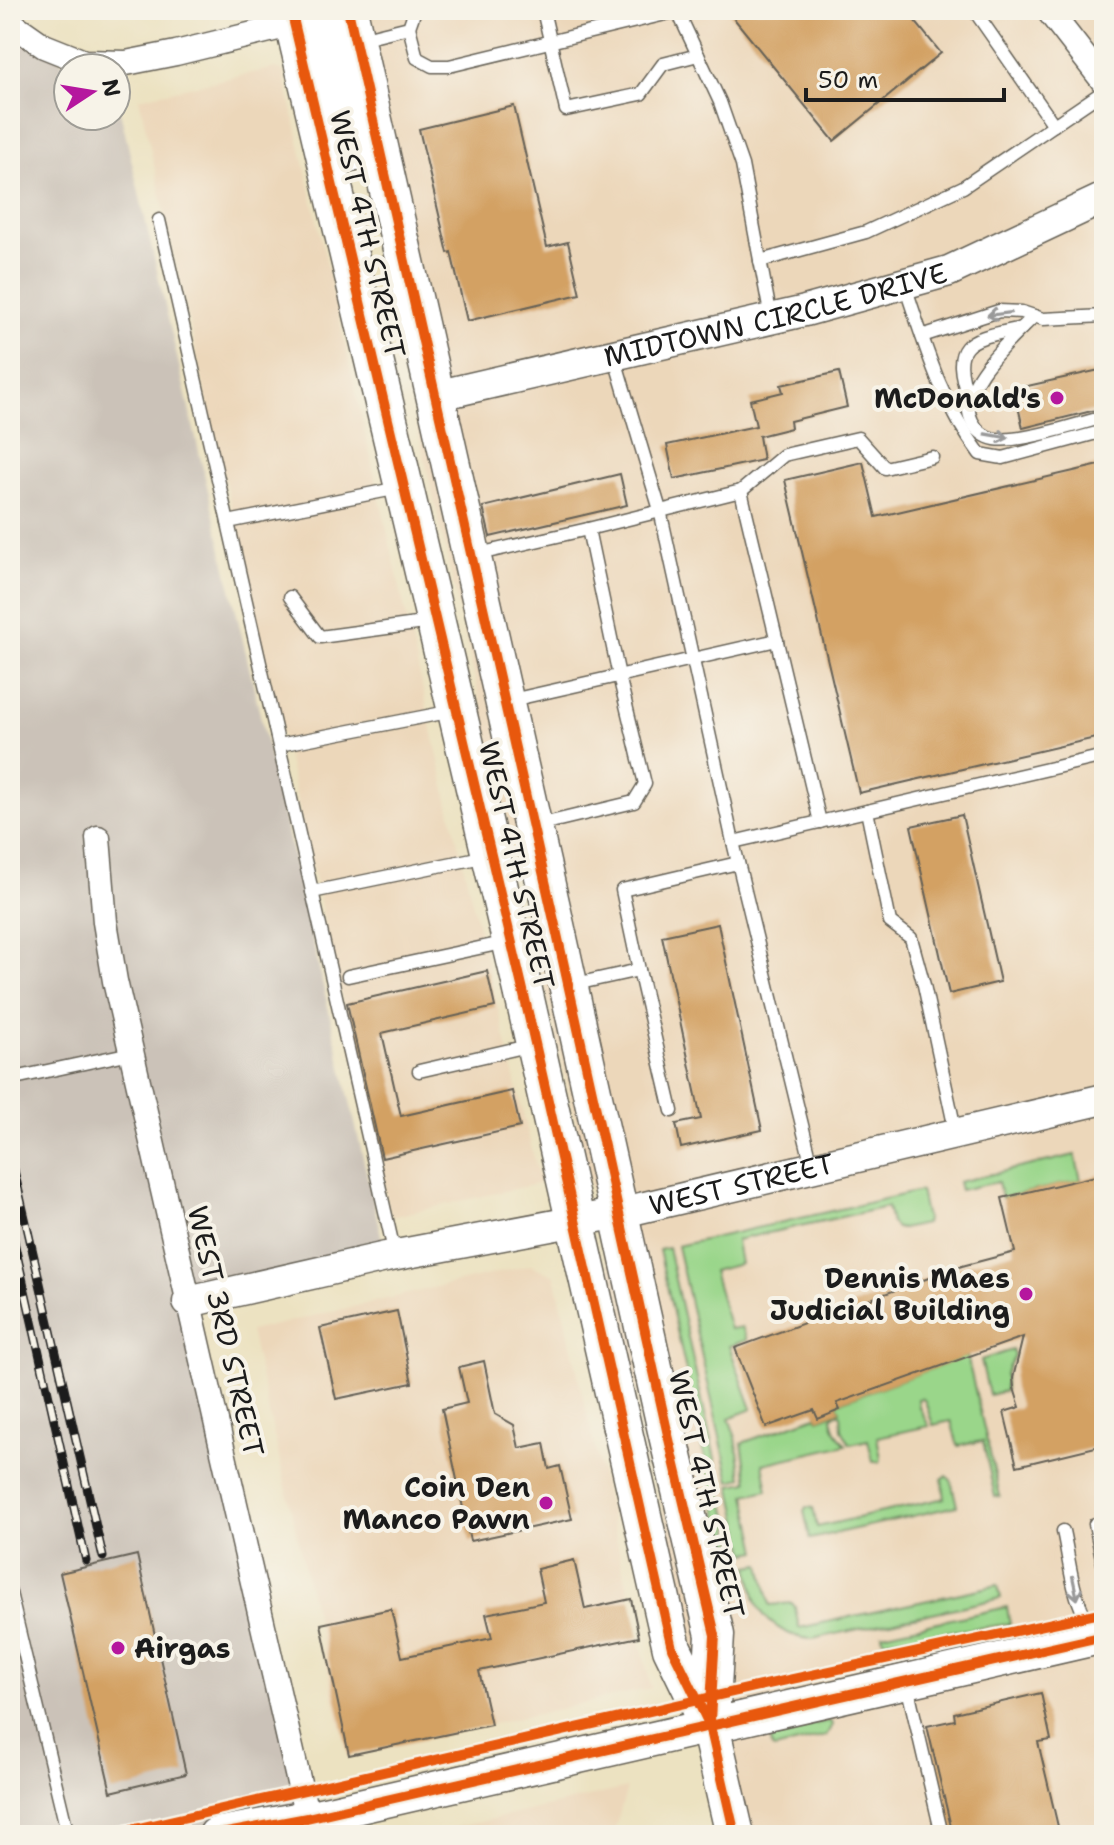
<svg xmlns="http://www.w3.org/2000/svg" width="1114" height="1845" font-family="'Shantell Sans',sans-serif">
<rect width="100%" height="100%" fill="#f7f3e8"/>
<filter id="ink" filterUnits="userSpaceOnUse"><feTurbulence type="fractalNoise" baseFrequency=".0125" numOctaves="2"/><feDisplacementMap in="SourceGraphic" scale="16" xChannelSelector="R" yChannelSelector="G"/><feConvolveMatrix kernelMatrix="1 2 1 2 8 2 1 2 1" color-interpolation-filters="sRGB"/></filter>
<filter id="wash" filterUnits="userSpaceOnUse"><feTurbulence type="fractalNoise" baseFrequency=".006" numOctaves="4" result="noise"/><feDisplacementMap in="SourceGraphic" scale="32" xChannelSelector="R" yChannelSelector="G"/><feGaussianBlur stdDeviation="1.8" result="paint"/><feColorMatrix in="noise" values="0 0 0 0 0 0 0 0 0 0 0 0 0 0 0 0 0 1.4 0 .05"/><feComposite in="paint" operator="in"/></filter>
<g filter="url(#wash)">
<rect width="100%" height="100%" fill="#ece2c1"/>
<!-- built -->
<g fill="#ecd7ba">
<path d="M348,10H1104V1835H735L598,1218L411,399L425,356Z"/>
<path d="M275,68L282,70L284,74L451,814L540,1183L391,1217L139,98Z"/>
<path d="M531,1265L555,1276L651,1688L348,1757L250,1331Z"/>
<path d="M627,1788L613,1835H424Z"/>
</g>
<!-- industrial -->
<path fill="#cbc2b8" d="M10,19L68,68V116H116V94L386,1257L188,1302L307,1818L216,1835H10Z"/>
<!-- green -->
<g fill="#9ad68a" stroke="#5b7953" stroke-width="2">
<path d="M1075,1155L1081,1180L1002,1198L998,1182L960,1190L958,1182Z"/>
<path d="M920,1191L926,1219L925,1224L902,1229L896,1228L891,1223L887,1207L736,1240L740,1264L713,1271L730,1329L742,1327L747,1340L729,1346L752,1409L729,1418L736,1438L742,1478L730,1481L677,1246Z"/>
<path d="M668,1248L736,1553L727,1555L659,1250Z"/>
<path d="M1012,1350L1014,1356L1005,1374V1391L989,1395L981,1360Z"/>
<path d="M967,1356L1000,1496L995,1497L983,1441L958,1446L951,1421L933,1425L925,1401L922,1398L918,1399L919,1407L929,1426L877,1437L881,1458L880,1462H873L868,1440L850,1444L842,1430L841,1415L838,1413L832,1417C834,1431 838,1435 846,1445L763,1464L768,1490L746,1495L758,1551L746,1553L731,1485L748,1482L742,1443L816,1416L818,1419L840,1411L837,1403Z"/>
<path d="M946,1476L951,1480L957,1506L810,1539L804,1511L806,1507L813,1508L817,1527L945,1498L942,1479Z"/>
<path d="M761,1564L770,1605L792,1603L795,1607L799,1628L998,1585L1001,1598L813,1639C794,1639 770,1627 760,1609C753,1597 752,1580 749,1566Z"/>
<path d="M1007,1607L1010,1624L883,1640L882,1634Z"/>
<path d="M828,1721L831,1722L832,1725L826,1736L775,1749L772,1748L770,1734Z"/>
</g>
<g id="blocks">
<!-- building -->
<g fill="#d3a163">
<path d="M727,10H906L941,53L834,141Z"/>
<path d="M514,106L547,247L568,242L580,294L467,321L451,252L448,253L419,129Z"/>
<path d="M1104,369V408L1023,428L1014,389Z"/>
<path d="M839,372L847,407L790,421L791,428L759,436L763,460L674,479L667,445L756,426L750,400L783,392L781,385Z"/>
<path d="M863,462L876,517L1104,464V736L859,793L785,480Z"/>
<path d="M620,474L627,505L490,537L483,507Z"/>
<path d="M962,815L1000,982L949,994L911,826Z"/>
<path d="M718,924L762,1130L681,1148L676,1124L701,1119L662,936Z"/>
<path d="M487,971L495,1007L382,1033L401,1116L512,1091L520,1127L382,1158L347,1003Z"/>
<path d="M1104,1174V1445L1017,1466L1004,1412L1020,1407L1014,1388L1013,1378L1023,1337L837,1403L840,1410L818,1419L814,1410L766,1427L735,1348L962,1266L1015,1252L1002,1198Z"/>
<path d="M397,1311L412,1383L336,1399L320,1328Z"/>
<path d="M484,1361L495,1414L514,1425L519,1448L544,1443L549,1469L560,1466L572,1519L470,1541L442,1409L467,1403L459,1367Z"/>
<path d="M137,1555L186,1774L111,1792L60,1573Z"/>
<path d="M574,1560L585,1609L631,1599L639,1637L479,1671L491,1725L349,1755L321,1624L391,1609L402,1657L492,1638L486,1614L544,1602L537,1569Z"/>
<path d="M1041,1693L1051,1740L1038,1742L1060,1835H953L927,1726L955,1720L954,1713Z"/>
</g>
</g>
</g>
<g filter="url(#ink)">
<use href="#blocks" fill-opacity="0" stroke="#656156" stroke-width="2"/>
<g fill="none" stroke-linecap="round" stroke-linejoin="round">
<defs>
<g id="service">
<path d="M543,10L566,110L641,94L663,64L698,55"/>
<path d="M677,10L720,102L742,165L771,318"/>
<path d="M974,10L1054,125"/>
<path d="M409,27L417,58L432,66H449L678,11"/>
<path d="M360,39L409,27L415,10"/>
<path d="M159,220L395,1255"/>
<path d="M760,261L866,232L963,187L1104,91"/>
<path d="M904,283C925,345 940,401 980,454L1003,458L1104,431"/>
<path d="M1034,316C1013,338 954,387 972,421C977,431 984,437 995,439C1020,443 1078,424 1104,417"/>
<path d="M922,336L999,311L1022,312L1043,319L1104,316"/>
<path d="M614,356L660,510L733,842L812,1166"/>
<path d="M969,399C947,339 972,339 1022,328"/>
<path d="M741,491L820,822"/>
<path d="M228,522L399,488"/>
<path d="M474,555L588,529"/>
<path d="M290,597L320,637L431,622"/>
<path d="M507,701L777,640"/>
<path d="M279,745L453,711"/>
<path d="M867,811L890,922L911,938L924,985L956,1134"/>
<path d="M538,825L634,802L645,784L619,676L588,529L741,491L784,455L858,438L885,468L932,457"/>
<path d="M733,842L1104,756"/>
<path d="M312,892L487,856"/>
<path d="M639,970L672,1111"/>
<path d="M348,976L507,942"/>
<path d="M571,985L639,970L622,890L738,863"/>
<path d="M419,1071L532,1045"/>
<path d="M10,1079L131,1053"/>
<path d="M1095,1524L1104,1568"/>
<path d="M1063,1531C1071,1566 1072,1609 1099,1634"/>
<path d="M10,1593L68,1835"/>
<path d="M907,1685L942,1835"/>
</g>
<g id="minor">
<path d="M1048,10L1104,82"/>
<path d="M10,19L14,25L44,46L84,62L126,63L176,53L294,24"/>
<path d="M98,838L105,922L115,981L311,1835"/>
</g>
<g id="tertiary">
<path id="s1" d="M435,396L805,311L949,271L1104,198"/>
<path id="s2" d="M188,1302L386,1257L619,1213L1104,1099"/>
</g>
<path id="secondary" d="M216,1835L307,1818L1104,1636"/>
<g id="primary">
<path d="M291,10L522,986L672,1648L710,1726L735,1835"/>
<path d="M318,10L351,153"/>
<path d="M348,10L555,925L668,1435L715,1635L710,1722"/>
</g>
</defs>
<!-- service casing -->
<use href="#service" stroke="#656156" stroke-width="15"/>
<!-- minor casing -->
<use href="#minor" stroke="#656156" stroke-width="27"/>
<!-- tertiary casing -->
<use href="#tertiary" stroke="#656156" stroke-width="33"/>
<!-- secondary casing -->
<use href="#secondary" stroke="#656156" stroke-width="37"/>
<!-- primary casing -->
<use href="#primary" stroke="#656156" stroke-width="41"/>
<!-- service -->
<use href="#service" stroke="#fff" stroke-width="12"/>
<!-- minor -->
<use href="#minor" stroke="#fff" stroke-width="24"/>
<!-- tertiary -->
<use href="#tertiary" stroke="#fff" stroke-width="30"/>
<!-- secondary -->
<use href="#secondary" stroke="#fff" stroke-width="34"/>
<!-- primary -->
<use href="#primary" stroke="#fff" stroke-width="38"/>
<defs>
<g id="rail">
<path d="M10,1153L103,1557"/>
<path d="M10,1224L86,1561"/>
</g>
</defs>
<!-- rail casing -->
<use href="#rail" stroke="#1c1c1c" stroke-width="9"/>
<!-- rail -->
<use href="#rail" stroke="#f7f3e8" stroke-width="6" stroke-dasharray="18" stroke-linecap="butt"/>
<defs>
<g id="cycleway">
<path d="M291,10L522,986L672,1648L710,1726L735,1835"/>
<path d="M348,10L555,925L668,1435L715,1635L710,1721"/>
<path d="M108,1835L755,1687L1104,1612"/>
<path d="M216,1835L307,1818L1104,1636"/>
</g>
</defs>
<!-- cycleway casing -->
<use href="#cycleway" stroke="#f7f3e8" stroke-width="15"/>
<!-- cycleway -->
<use href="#cycleway" stroke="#e8590c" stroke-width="10"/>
</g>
<!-- one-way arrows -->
<defs><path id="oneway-shaft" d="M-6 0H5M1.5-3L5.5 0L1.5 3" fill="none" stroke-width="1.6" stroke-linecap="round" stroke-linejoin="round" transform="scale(2)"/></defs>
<g stroke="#999">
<use href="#oneway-shaft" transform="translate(999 314) rotate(173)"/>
<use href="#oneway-shaft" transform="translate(997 436) rotate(10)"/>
<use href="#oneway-shaft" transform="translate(1075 1588) rotate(78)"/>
</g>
</g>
<!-- markers -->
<g fill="#b5179e" stroke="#f7f3e8" stroke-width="3">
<circle cx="1057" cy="398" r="8"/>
<circle cx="1026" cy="1294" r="8"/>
<circle cx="546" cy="1503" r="8"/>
<circle cx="118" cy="1648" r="8"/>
</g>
<g text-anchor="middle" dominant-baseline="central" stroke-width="8" stroke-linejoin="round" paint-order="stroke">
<!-- street labels -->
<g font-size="28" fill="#1c1c1c" stroke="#f7f3e8">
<text transform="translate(368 234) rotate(77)">WEST 4TH STREET</text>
<text stroke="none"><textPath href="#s1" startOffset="350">MIDTOWN CIRCLE DRIVE</textPath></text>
<text transform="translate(517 865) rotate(77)">WEST 4TH STREET</text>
<text stroke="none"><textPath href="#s2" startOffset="566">WEST STREET</textPath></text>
<text transform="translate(226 1331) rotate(77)">WEST 3RD STREET</text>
<text transform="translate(707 1494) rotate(77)">WEST 4TH STREET</text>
</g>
<!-- poi labels -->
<g font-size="28" font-weight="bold" fill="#1c1c1c" stroke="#f7f3e8" text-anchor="end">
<text x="1041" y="398">McDonald's</text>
<text x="1010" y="1278">Dennis Maes<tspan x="1010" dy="32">Judicial Building</tspan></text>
<text x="530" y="1487">Coin Den<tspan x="530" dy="32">Manco Pawn</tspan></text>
<text x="134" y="1648" text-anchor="start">Airgas</text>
</g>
</g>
<!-- margin -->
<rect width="1114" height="1845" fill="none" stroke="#f7f3e8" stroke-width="40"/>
<!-- north arrow -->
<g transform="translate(92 92) rotate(78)"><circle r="38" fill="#f7f3e8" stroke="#9f9d96" stroke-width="2"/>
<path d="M0-6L14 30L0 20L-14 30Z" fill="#b5179e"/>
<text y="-12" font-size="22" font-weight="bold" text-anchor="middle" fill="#1c1c1c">N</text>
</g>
<!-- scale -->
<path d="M806 88v12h198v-12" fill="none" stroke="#1c1c1c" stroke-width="4"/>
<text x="818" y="88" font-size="24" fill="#1c1c1c" stroke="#f7f3e8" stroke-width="6" paint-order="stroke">50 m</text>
</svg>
